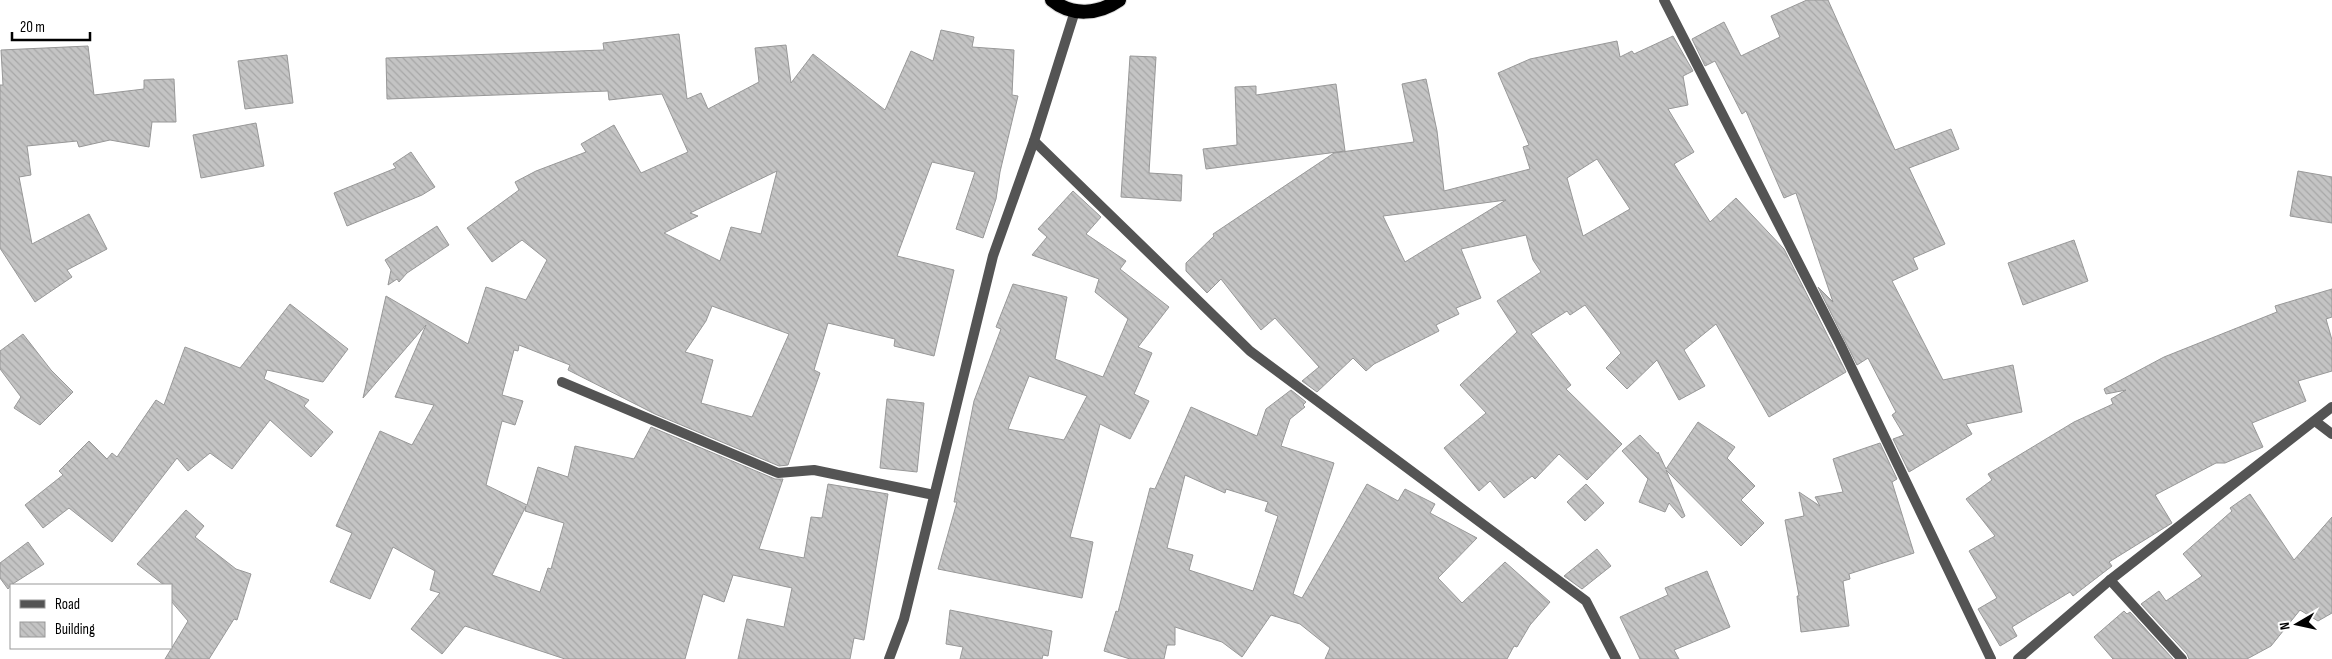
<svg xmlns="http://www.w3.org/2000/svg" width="2332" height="659" font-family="'Sofia Sans Condensed',sans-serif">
<defs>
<pattern id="building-back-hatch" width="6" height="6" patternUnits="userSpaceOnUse" patternTransform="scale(1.25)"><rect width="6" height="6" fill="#c4c4c4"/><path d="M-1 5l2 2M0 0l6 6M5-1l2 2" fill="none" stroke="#a7a7a7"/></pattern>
</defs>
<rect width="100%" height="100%" fill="#fff"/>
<!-- building -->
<g fill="url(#building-back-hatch)" stroke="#989898" fill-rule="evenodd">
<path d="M1807,0H1828L1895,150L1951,129L1959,149L1909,168L1945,244L1913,258L1918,269L1892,281L1943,380L2013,365L2022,412L1966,424L1972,434L1909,472L1893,439L1904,435L1892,415L1896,412L1868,358L1857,365L1818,287L1833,302L1796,193L1784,198L1746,111L1742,114L1715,61L1705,66L1692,39L1724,22L1741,56L1780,37L1771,16Z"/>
<path d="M941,30L974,37L972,47L1014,50L1012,95L1018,96L1000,172L996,199L983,238L956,229L975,172L932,162L897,256L954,270L934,356L894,346L895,339L828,323L814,370L820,373L788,465L779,466L655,414L568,370L570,365L519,345L518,351L514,350L502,395L523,401L515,425L502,421L486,485L527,505L538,467L568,477L575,446L634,459L651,427L775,479H783L759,549L804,558L811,517L822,518L828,484L888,494L864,640L854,638L850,659H738L747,619L784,627L792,588L733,575L724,602L703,594L685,659H565L465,626L442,654L411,629L440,593L430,590L435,571L393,547L370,599L330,582L352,533L336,526L380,431L412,445L434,405L395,397L426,325L363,398L386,296L468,344L486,287L526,300L547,260L522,240L492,262L467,228L519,190L515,182L536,171L586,152L581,144L614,125L641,173L688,152L662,94L609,100L608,91L387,99L386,58L604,50L603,43L679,34L687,99L701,93L708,109L759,82L755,48L786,45L791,83L813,54L885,110L911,51L933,61ZM777,171L761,234L731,227L720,261L664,233L698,216L690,213ZM712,306L789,334L752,417L701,403L713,360L685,352L706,321ZM526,506L525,511L564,523L551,569L548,568L540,592L492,575Z"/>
<path d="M1673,36L1693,71L1683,76L1688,105L1668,109L1694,152L1674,164L1710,222L1736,198L1784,249L1846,372L1769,417L1716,324L1684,350L1705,386L1679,400L1657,360L1627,389L1606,368L1621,353L1585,305L1570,315L1567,311L1531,334L1571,385L1566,389L1622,444L1587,480L1559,454L1535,479L1532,476L1504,498L1490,481L1479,491L1444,448L1486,413L1460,385L1517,332L1497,301L1541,272L1533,260L1526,235L1461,249L1481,298L1456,308L1459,314L1436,325L1439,331L1374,364L1366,371L1353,358L1317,392L1302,381L1319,367L1275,318L1261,330L1221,279L1207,293L1186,271V263L1214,236L1213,234L1334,153L1414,142L1402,84L1426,79L1437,131L1444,191L1530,169L1523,147L1529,145L1498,73L1530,59L1617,41L1620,57L1632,51L1634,54ZM1597,159L1630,209L1583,236L1567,178ZM1506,200L1405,262L1383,216L1446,208Z"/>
<path d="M88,46L94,95L144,89V80L174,79L176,122H152L149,147L110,140L79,147L77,141L27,146L31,175L19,177L32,244L89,214L107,249L67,270L72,277L35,302L0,248V85H3L1,50Z"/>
<path d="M287,55L293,103L245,109L238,61Z"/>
<path d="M1130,56L1156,57L1149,173L1182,175L1181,201L1121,197Z"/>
<path d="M1336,84L1345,151L1206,169L1203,149L1237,145L1235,87L1256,86V95Z"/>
<path d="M256,123L264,166L201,178L193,135Z"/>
<path d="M411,152L435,187L422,195L347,226L334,193L396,168L393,164Z"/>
<path d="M2298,171L2332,177V223L2290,216Z"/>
<path d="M1073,191L1101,217L1086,234L1126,261L1120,269L1169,307L1138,347L1152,353L1134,394L1149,401L1130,439L1100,424L1070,537L1093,542L1082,598L938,569L957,502H954L974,401L1001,329L996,327L1013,284L1067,297L1055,359L1103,377L1128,319L1095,292L1099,279L1032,255L1047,237L1038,229ZM1029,376L1087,396L1064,440L1008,429Z"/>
<path d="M437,226L449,245L407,273L399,282L397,279L388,285L391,270L385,260Z"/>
<path d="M2074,240L2088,281L2023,305L2008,263Z"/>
<path d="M2332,289V317L2326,319L2332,340V371L2298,381L2306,401L2252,423L2263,447L2225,463H2216L2155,495L2172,523L2109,562L2112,566L2073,596L2070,592L2012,627L2017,636L2000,646L1978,609L1997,598L1969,551L1995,536L1966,499L1992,480L1988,474L2074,422L2113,404L2111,399L2126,390L2106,394L2104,389L2164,357L2277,312L2275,306Z"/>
<path d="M290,304L348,349L323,382L267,370L264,379L309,400L304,406L333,432L311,457L270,420L232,469L210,453L188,471L177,458L112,542L69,508L43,528L25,505L63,475L59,471L89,441L107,459L112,453L117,457L156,400L164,405L185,347L240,368Z"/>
<path d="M23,334L51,370L73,392L40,425L14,408L21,397L0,369V351Z"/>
<path d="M1291,390L1306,402L1303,405L1305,407L1290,419L1281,446L1334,463L1293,594L1302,598L1367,484L1398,501L1405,489L1435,504L1430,513L1477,538L1438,578L1462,603L1505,562L1550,602L1530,625L1517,647L1514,646L1507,659H1325L1330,648L1300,624L1271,615L1242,657L1222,642L1175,627V645H1167L1164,659H1130L1104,651L1116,611L1118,612L1150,488L1155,489L1191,407L1257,436L1266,409ZM1185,475L1225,493L1226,489L1268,502L1265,511L1278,516L1253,591L1189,570L1193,555L1167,548Z"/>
<path d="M887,399L924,403L917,472L880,468Z"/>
<path d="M1698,422L1735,447L1727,458L1755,486L1741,500L1764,523L1741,546L1666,470L1685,516L1682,518L1669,503L1665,512L1639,502L1648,479L1622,451L1640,435L1658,454V452L1666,469Z"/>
<path d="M1880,443L1897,479L1892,482L1914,553L1849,574L1850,579L1843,581L1849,626L1801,632L1797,596H1799L1785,520L1804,516L1799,492L1820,506L1815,497L1843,492L1833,459Z"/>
<path d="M1586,484L1604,503L1585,521L1567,502Z"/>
<path d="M2250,494L2294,560L2332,517V613L2318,621L2300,610L2271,646L2247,659H2189L2187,654L2141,604L2159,591L2166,601L2202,576L2183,554L2232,511L2230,508Z"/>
<path d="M186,510L204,526L195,537L236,569L251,574L237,620L234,619L209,659H165L188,621L171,601V585H164L137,564Z"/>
<path d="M28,542L44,564L11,585L8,589L0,578V563Z"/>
<path d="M1597,549L1611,566L1582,589L1564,576Z"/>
<path d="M1707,571L1730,627L1674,650L1679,659H1640L1620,617L1668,595L1665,588Z"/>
<path d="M950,610L1052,631L1048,656L1043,655L1042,659H960L963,647L946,644Z"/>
<path d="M2124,611L2127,614L2130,612L2173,659H2113L2094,637Z"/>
</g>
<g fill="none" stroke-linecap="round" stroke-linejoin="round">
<defs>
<path id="trunk" d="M1052,0C1072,17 1099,14 1119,0"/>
</defs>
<!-- trunk casing -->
<use href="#trunk" stroke="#dbdbdb" stroke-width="16"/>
<!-- minor -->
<g stroke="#545454" stroke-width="10">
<path d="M1664,0L1840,344L1991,659"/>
<path d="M1034,141L1250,351L1586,601L1616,659"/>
<path d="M562,382L778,473L814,470L934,495"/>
<path d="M2315,421L2332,434"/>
<path d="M2110,580L2182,659"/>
<path d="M889,659L904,619L993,256L1034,141L1075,11"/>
<path d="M2018,659L2110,580L2332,407"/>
</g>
<!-- trunk -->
<use href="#trunk" stroke="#000" stroke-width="14"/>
</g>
<!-- legend -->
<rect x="10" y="584" width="162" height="65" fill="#ffffff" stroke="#999999"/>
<rect x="20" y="600" width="25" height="8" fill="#545454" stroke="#999999"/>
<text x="55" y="609" font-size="15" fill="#000000">Road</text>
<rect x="20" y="622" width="25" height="15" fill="url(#building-back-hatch)" stroke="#999999"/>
<text x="55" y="634" font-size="15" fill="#000000">Building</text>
<!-- north arrow -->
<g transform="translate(2297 624) rotate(261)" stroke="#ffffff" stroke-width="4" paint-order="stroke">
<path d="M0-4L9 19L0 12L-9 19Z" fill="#000000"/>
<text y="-8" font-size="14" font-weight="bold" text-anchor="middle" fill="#000000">N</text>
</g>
<!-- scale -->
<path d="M12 32v8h78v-8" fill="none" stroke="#000000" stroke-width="2.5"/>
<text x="20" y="32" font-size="15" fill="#000000" stroke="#ffffff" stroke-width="4" paint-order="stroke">20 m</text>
</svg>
